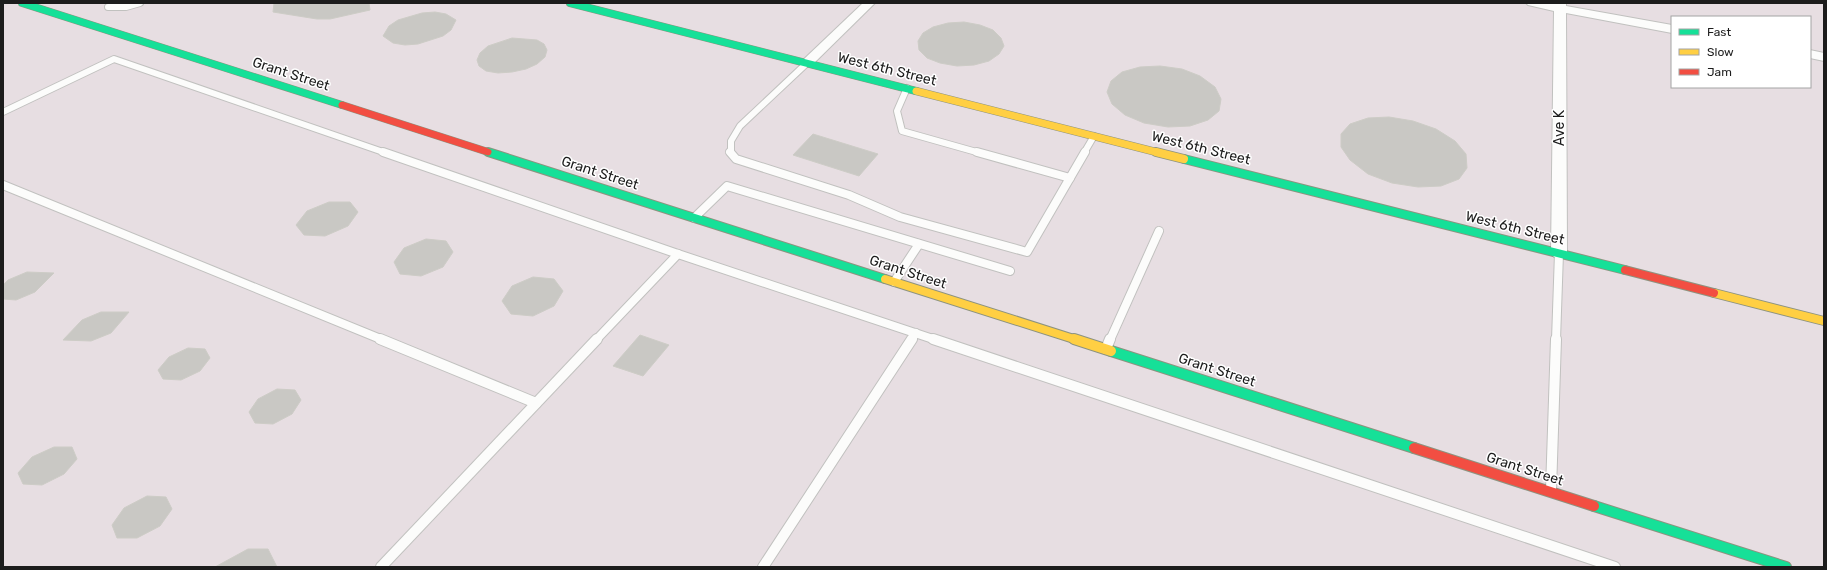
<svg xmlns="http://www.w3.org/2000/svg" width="1827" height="570" font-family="Rubik,sans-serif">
<rect width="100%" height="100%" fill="#eaeae5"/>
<!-- industrial -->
<path fill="#e7dee2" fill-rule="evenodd" d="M3,3H1824V567H3ZM1672,17H1810V87H1672Z"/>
<!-- building -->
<g fill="#c9c8c4" stroke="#cdccc6">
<path d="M274,3H369L370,10L330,19H317L273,12Z"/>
<path d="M435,12L446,14L456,20L451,30L443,36L418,44L405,45L393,43L383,36L389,26L398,20L422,13Z"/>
<path d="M964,22L980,25L993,30L1001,38L1004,46L999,54L989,61L974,65L957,66L940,63L927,58L919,50L918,41L923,33L933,27L948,23Z"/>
<path d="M512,38L537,40L544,44L547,50L545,57L537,64L526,69L512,72L498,73L486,71L479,66L477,60L480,53L488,46Z"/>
<path d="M1160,66L1182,69L1200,76L1215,87L1221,99L1219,111L1208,120L1190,126L1168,127L1144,123L1125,115L1112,104L1107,92L1111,81L1122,72L1140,67Z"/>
<path d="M1389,117L1413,121L1436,129L1455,141L1466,154L1467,168L1459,179L1441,186L1418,187L1392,183L1368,174L1350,160L1341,147V134L1350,124L1368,118Z"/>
<path d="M813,134L878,154L859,176L793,155Z"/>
<path d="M329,202H350L358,212L348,226L325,236L304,235L296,225L307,211Z"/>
<path d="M426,239L446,241L453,252L443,267L421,276L400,274L394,262L404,248Z"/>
<path d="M27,272L54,273L35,292L16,300L3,299V285L8,280Z"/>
<path d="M533,277L554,279L563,291L554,306L533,316L511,314L502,301L512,286Z"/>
<path d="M101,312H129L111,333L91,341L63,340L82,320Z"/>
<path d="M640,335L669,345L643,376L613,366Z"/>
<path d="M188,348L205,349L210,358L200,371L181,380L163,379L158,370L169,357Z"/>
<path d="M277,389L295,390L301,400L292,414L273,424L255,423L249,412L258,399Z"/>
<path d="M54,447H72L77,459L64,474L42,485L23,484L18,473L32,457Z"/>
<path d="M147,496L166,497L172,509L160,526L137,538H117L112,525L124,508Z"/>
<path d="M248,549H268L277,567H215Z"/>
</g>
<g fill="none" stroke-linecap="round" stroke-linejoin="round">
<defs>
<g id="lane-far2">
<path d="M108,7H126L140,3"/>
<path d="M907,88L897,111L902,131L980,153"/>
<path d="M3,112L114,59L386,153"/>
<path d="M731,153V141L740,126L807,63"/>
<path d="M1084,153L1094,136"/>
</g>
<g id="lane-far1">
<path d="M383,152L678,254L936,340"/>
<path d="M730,152L736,159L849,195L900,217L1027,252L1085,152"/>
<path d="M977,152L1070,178"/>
<path d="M3,185L383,340"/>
<path d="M694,218L727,186L1010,271"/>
<path d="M894,282L919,244"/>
<path d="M596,340L678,254"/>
<path d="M911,340L916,333"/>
<path d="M1110,340L1159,231"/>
<path d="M1556,340L1559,253"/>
</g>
<g id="lane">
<path d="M380,339L536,403"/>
<path d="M933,339L1615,567"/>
<path d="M1106,349L1110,339"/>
<path d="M1551,490L1556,339"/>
<path d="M381,567L597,339"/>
<path d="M763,567L912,339"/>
</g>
<g id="street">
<path d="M863,3H875L811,66H803L801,63L803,60Z"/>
<path d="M1526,3H1566V6L1672,25V33L1566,13L1567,253L1564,257L1559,258L1554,257L1551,253L1554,11L1528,5Z"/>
<path d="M1810,50L1824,53V61L1810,58Z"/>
</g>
<g id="fast-far2">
<path d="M22,3L342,105"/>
<path d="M570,3L916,91"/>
<path d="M488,152L491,153"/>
</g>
<g id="fast-far1">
<path d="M488,152L885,279"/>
<path d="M1184,159L1625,270"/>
</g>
<g id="fast">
<path d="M1111,351L1414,448"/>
<path d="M1594,506L1786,567"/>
</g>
<path id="slow-far2" d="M916,91L1160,153"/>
<g id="slow-far1">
<path d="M1156,152L1184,159"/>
<path d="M885,279L1077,340"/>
<path d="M1714,293L1824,321"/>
</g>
<path id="slow" d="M1074,339L1111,351"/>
<path id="jam-far2" d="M342,105L488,152"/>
<path id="jam-far1" d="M1625,270L1714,293"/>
<path id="jam" d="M1414,448L1594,506"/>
</defs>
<!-- lane-far2 casing -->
<use href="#lane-far2" stroke="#c1c1bf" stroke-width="8"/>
<!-- lane-far1 casing -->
<use href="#lane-far1" stroke="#c1c1bf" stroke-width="10"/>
<!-- lane casing -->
<use href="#lane" stroke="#c1c1bf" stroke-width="12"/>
<!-- street casing -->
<use href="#street" stroke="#c1c1bf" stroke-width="2"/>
<!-- fast-far2 casing -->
<use href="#fast-far2" stroke="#8d937f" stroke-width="8"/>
<!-- fast-far1 casing -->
<use href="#fast-far1" stroke="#8d937f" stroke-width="10"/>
<!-- fast casing -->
<use href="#fast" stroke="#8d937f" stroke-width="12"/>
<!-- slow-far2 casing -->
<use href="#slow-far2" stroke="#8d937f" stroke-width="8"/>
<!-- slow-far1 casing -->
<use href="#slow-far1" stroke="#8d937f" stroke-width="10"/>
<!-- slow casing -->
<use href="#slow" stroke="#8d937f" stroke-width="12"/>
<!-- jam-far2 casing -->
<use href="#jam-far2" stroke="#8d937f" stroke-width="8"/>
<!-- jam-far1 casing -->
<use href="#jam-far1" stroke="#8d937f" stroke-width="10"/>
<!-- jam casing -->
<use href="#jam" stroke="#8d937f" stroke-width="12"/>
<!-- lane-far2 -->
<use href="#lane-far2" stroke="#fcfcfb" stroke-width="6"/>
<!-- lane-far1 -->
<use href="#lane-far1" stroke="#fcfcfb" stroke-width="8"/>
<!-- lane -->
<use href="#lane" stroke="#fcfcfb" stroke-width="10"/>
<!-- street -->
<use href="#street" fill="#fcfcfb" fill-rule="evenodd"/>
<!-- fast-far2 -->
<use href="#fast-far2" stroke="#16e098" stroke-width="7"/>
<!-- fast-far1 -->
<use href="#fast-far1" stroke="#16e098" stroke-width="8"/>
<!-- fast -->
<use href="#fast" stroke="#16e098" stroke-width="10"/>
<!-- slow-far2 -->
<use href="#slow-far2" stroke="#ffcf43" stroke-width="7"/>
<!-- slow-far1 -->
<use href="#slow-far1" stroke="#ffcf43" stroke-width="8"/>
<!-- slow -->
<use href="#slow" stroke="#ffcf43" stroke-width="10"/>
<!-- jam-far2 -->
<use href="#jam-far2" stroke="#f24e42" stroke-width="7"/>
<!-- jam-far1 -->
<use href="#jam-far1" stroke="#f24e42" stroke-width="8"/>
<!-- jam -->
<use href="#jam" stroke="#f24e42" stroke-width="10"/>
</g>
<g text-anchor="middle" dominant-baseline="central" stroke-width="3" stroke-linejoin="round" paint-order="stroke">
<!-- street labels -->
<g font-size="14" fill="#1c1c1c" stroke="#fff">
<text transform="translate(887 69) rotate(14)">West 6th Street</text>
<text transform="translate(291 74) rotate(18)">Grant Street</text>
<text transform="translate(1559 128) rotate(-90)">Ave K</text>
<text transform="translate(1201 148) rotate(14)">West 6th Street</text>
<text transform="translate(600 173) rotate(18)">Grant Street</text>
<text transform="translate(1515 228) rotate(14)">West 6th Street</text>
<text transform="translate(908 272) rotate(18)">Grant Street</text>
<text transform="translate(1217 370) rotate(18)">Grant Street</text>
<text transform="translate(1525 469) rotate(18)">Grant Street</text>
</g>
</g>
<!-- border -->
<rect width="1827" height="570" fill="none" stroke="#1c1c1c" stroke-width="8"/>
<!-- legend -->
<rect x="1671" y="16" width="140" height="72" fill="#ffffff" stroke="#a4a4a4"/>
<rect x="1679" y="29" width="20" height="6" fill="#16e098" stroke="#a4a4a4"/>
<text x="1707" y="36" font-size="12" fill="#1c1c1c">Fast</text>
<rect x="1679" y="49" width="20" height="6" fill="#ffcf43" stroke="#a4a4a4"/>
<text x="1707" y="56" font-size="12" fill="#1c1c1c">Slow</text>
<rect x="1679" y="69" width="20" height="6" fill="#f24e42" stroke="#a4a4a4"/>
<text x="1707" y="76" font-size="12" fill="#1c1c1c">Jam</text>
</svg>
